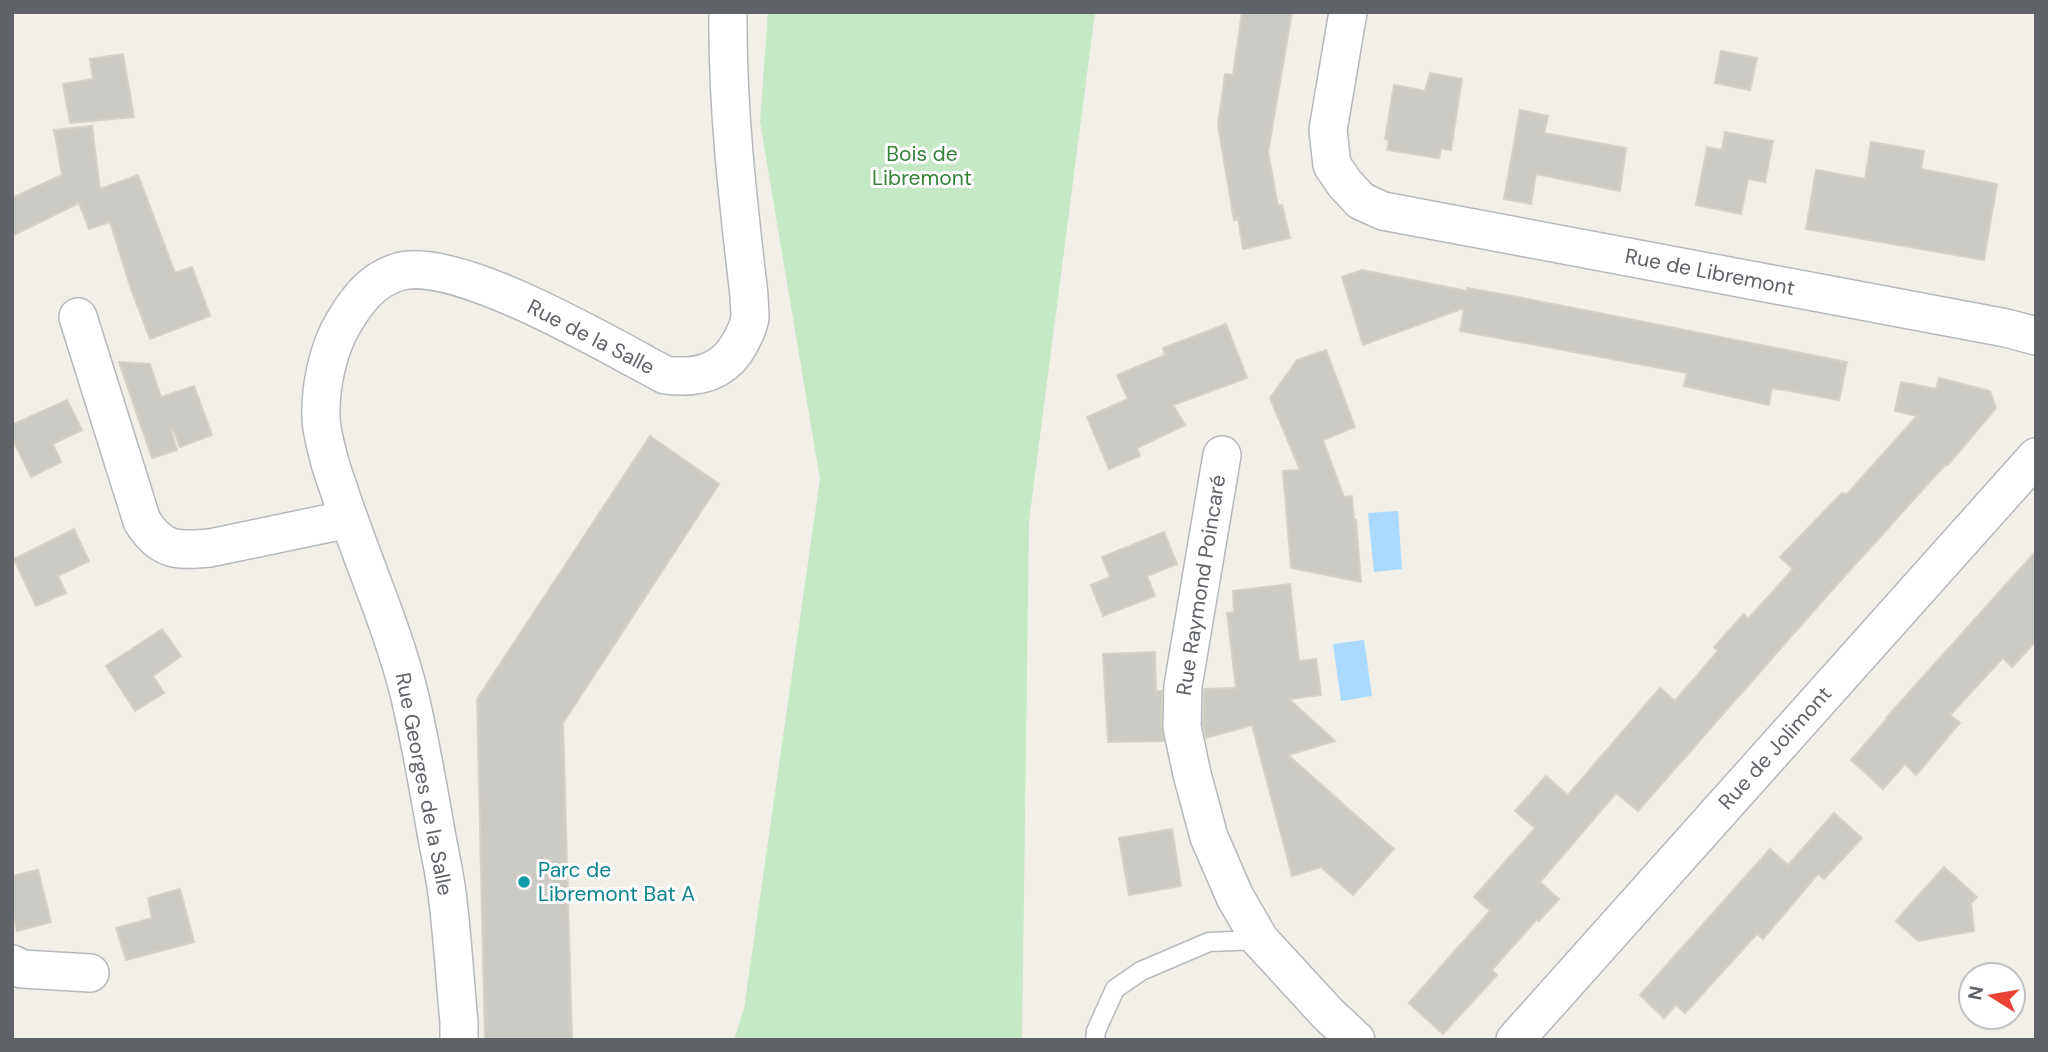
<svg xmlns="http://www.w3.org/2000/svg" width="2048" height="1052" font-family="'DM Sans',sans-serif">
<rect width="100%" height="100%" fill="#f1efe8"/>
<!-- green -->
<path fill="#c5e8c5" d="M768,12H1095L1029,521L1022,1040H734L744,1009L820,479L760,122Z"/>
<!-- water -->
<g fill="#aadaff">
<path d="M1398,511L1402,569L1374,572L1368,513Z"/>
<path d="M1364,640L1372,696L1341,701L1333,644Z"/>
</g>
<!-- building -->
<g fill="#cccac5" stroke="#d6d1c6" stroke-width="2">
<path d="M1242,12H1292L1268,152L1278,206L1282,205L1290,238L1243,249L1238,219L1234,220L1218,125L1225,74L1233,75Z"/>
<path d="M1721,51L1757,58L1750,90L1715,83Z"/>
<path d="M123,54L134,117L70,123L63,84L93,79L90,59Z"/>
<path d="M1430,73L1462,79L1451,150L1441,148L1439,158L1387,150L1389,140L1385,139L1394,85L1425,91Z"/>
<path d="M1520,110L1548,116L1544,133L1626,148L1620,191L1536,174L1531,204L1504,199Z"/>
<path d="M92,126L100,189L138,175L175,273L192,267L210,316L150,339L131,289L110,222L89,229L79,203L12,236V198L62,175L54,130Z"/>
<path d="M1725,132L1773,141L1765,182L1748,179L1741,214L1696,205L1707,147L1722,150Z"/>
<path d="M1871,142L1924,151L1921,169L1997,184L1984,260L1806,229L1816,170L1865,179Z"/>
<path d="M1362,270L1467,291V288L1523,298L1847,362L1839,400L1772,388L1769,405L1684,386L1687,373L1460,331L1464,308L1363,345L1342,277Z"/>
<path d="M1226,324L1247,378L1173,405L1185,425L1137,448L1140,456L1109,469L1087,417L1128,399L1117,375L1165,355L1163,348Z"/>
<path d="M1326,350L1355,427L1323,440L1344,497L1352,496L1354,520H1356L1361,582L1291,568L1283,471L1300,470L1270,398L1297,360Z"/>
<path d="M119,362L150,364L161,397L194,386L212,435L180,447L173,429L171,430L177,450L152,458Z"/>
<path d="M1939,378L1990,391L1996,408L1948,465H1945L1825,598L1638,811L1616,793L1540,882L1559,899L1539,921L1537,919L1492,970L1497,975L1443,1034L1409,1003L1490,911L1474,897L1535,828L1515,811L1546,776L1568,795L1660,688L1675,701L1718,651L1714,647L1744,614L1748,619L1793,569L1780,557L1842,493L1847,494L1917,416L1895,411L1901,382L1936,389Z"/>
<path d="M67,400L82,430L53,444L61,462L31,477L12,438V425Z"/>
<path d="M650,436L719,484L563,723L572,1040H485L477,699Z"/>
<path d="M74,529L89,561L58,576L66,593L36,606L14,559Z"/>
<path d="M1164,532L1177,564L1147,576L1155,596L1103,616L1091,585L1110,577L1102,557Z"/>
<path d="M2036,551V641L2012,667L2003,658L1950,715L1960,723L1916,775L1905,764L1883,789L1851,760L1887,719L1886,718Z"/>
<path d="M1290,584L1299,661L1316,659L1321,695L1289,699L1335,741L1288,755L1394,849L1353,895L1321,867L1292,876L1252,725L1206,738L1203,725L1204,689L1236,688L1227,613L1234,612L1233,591Z"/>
<path d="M162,629L181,656L153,676L164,693L135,711L106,666Z"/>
<path d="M1155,652L1156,691H1162L1161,726L1164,741L1108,742L1103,654Z"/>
<path d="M1834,813L1862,838L1824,879L1818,874L1763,939L1757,934L1685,1013L1676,1005L1664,1018L1640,995L1770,849L1788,865Z"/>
<path d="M1172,829L1181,886L1129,895L1119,838Z"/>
<path d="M1944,867L1977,897L1971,903L1974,931L1918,941L1896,921Z"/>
<path d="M38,870L51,922L17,931L12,910V876Z"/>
<path d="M180,889L194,942L126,960L116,928L152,918L148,898Z"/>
</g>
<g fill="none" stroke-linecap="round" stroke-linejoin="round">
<defs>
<path id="service" d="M1095,1040L1096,1031L1115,989L1141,971L1209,942L1260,940"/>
<g id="minor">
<path d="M1348,12L1328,130L1332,165L1345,184L1361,201L1383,211L2006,328L2036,336"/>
<path d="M78,317L142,521C161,551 176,551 210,548L349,519"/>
<path d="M1222,455L1183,686L1182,727L1192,774L1209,837L1235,897L1260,940L1329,1015L1356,1040"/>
<path d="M12,964L22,969L90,973"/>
<path d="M459,1040V1022C455,982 453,942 448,902C446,879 440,855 436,832C428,786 420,739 409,693C392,626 363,562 341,496C337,483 331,469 328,455C325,443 321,429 321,417C320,387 328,348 344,322C357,300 372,280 398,272C455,254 612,347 665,375C696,379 724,373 740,343C744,335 749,327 750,317C750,310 749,302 749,295C738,201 727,107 728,12"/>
<path d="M1515,1040L2036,457"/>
</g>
</defs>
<!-- service casing -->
<use href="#service" stroke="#b5b8bc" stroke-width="21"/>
<!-- minor casing -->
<use href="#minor" stroke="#b5b8bc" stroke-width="40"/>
<!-- service -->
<use href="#service" stroke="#fff" stroke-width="18"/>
<!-- minor -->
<use href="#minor" stroke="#fff" stroke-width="37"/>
</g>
<!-- markers -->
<circle fill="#0f9aa8" stroke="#fff" stroke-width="2.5" cx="524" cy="882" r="7"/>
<g text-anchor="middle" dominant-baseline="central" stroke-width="6" stroke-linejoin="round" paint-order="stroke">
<!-- park labels -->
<g font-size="21" fill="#348238" stroke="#fff">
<text x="922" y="154">Bois de<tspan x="922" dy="24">Libremont</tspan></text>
</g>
<!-- street labels -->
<g font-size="21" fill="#5f6368" stroke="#fff">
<text transform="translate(1710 272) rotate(11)">Rue de Libremont</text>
<text transform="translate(591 337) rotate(27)">Rue de la Salle</text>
<text transform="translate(1201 585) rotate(-81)">Rue Raymond Poincaré</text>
<text transform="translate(1775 748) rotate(-48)">Rue de Jolimont</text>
<text transform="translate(424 784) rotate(79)">Rue Georges de la Salle</text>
</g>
<!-- culture labels -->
<g font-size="21" fill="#0d838f" stroke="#fff" text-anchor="start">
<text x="538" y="870">Parc de<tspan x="538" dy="24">Libremont Bat A</tspan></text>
</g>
</g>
<!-- border -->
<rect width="2048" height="1052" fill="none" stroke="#5f6368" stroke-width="28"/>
<!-- north arrow -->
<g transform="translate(1992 996) rotate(281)"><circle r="33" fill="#ffffff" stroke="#bfc1c3" stroke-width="2"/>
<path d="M0-5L12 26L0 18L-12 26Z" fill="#ea4335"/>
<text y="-10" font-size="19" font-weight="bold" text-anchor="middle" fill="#5f6368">N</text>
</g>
</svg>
